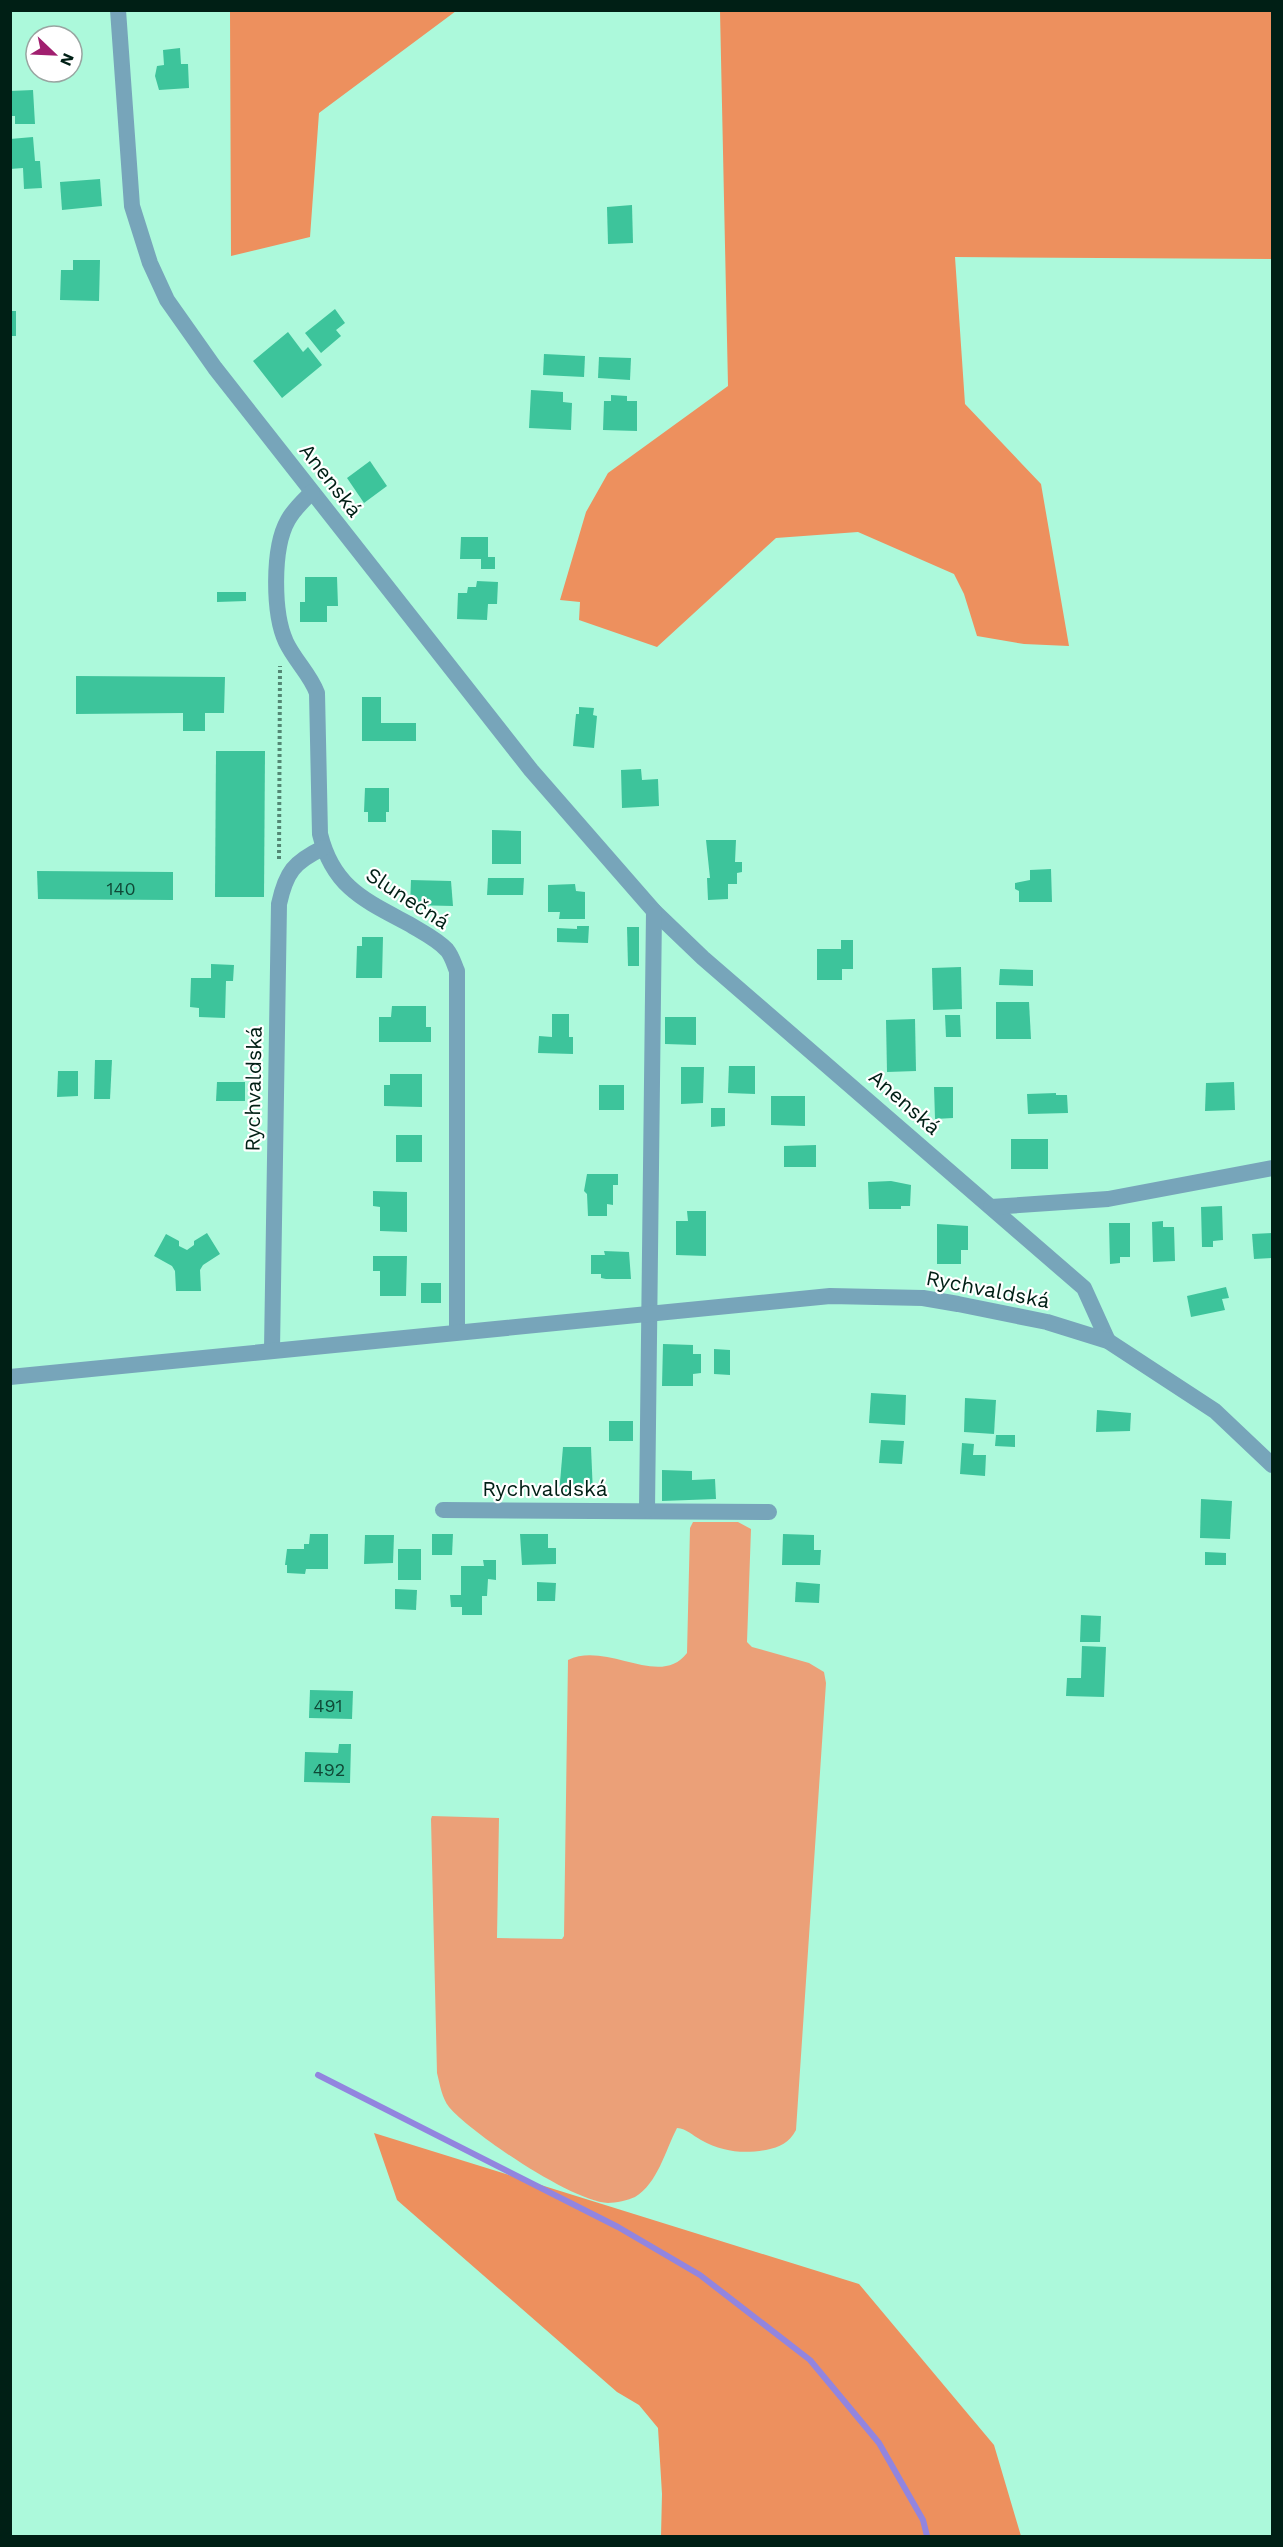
<svg xmlns="http://www.w3.org/2000/svg" width="1283" height="2547" font-family="'Work Sans',sans-serif">
<rect width="100%" height="100%" fill="#acf9db"/>
<!-- green -->
<path fill="#eba078" d="M693,1522H738L751,1529L747,1642L752,1647L809,1663L824,1672L826,1683L796,2130C789,2143 780,2147 766,2150C743,2154 723,2152 701,2140C692,2135 687,2129 677,2128C665,2151 658,2183 635,2197C629,2200 615,2203 608,2203C573,2202 472,2134 449,2107C442,2098 440,2085 437,2073L431,1819L432,1816L499,1818L497,1938L562,1939L564,1936L568,1660C607,1641 660,1689 687,1653L690,1528Z"/>
<!-- forest -->
<g fill="#ed905e">
<path d="M230,11H456L319,113L310,237L231,256Z"/>
<path d="M720,11H1272V259L955,257L965,404L1041,484L1069,646L1024,644L977,636L964,594L954,574L858,532L776,538L657,647L579,620L580,602L560,600L586,512L608,473L728,386Z"/>
<path d="M374,2133L859,2284L994,2445L1021,2536H661L662,2494L658,2428L639,2405L617,2392L397,2200Z"/>
</g>
<g fill="none" stroke-linecap="round" stroke-linejoin="round">
<!-- stream -->
<path stroke="#9285df" stroke-width="6" d="M318,2075L618,2227L700,2275L810,2360L879,2443L923,2520L927,2536"/>
</g>
<!-- building -->
<g fill="#3dc49b">
<path d="M180,48L181,64H188L189,88L159,90L155,76L157,66L164,65L163,50Z"/>
<path d="M33,90L35,124H15V116H10V91Z"/>
<path d="M33,137L35,161H40L42,188L24,189L23,168L10,169V139Z"/>
<path d="M100,179L102,206L62,210L60,182Z"/>
<path d="M632,205L633,243L608,244L607,207Z"/>
<path d="M73,260H100L99,301L60,300L61,270H73Z"/>
<path d="M335,309L345,323L336,330L341,336L321,353L305,333Z"/>
<rect x="10" y="311" width="6" height="25"/>
<path d="M288,332L303,352L308,347L322,365L282,398L253,361Z"/>
<path d="M544,354L585,356L584,377L543,375Z"/>
<path d="M599,357L631,358L630,380L598,378Z"/>
<path d="M531,390L563,392V402L572,403L571,430L529,428Z"/>
<path d="M611,395L627,396V401H637V431L603,430L604,401H611Z"/>
<path d="M370,461L387,486L364,503L347,478Z"/>
<path d="M461,537H488V557H495V569H481V559H460Z"/>
<path d="M305,577H337L338,606H327V622H300V602H305Z"/>
<path d="M477,581L498,582L497,604H488L487,620L457,619L458,593H467L468,587H476Z"/>
<path d="M217,592H246V601L217,602Z"/>
<path d="M76,676L225,677L224,713H205V731H183V713L76,714Z"/>
<path d="M362,697H381V723H416V741H362Z"/>
<path d="M579,707L594,708L593,715L597,716L594,748L573,746L576,714H579Z"/>
<path d="M216,751H265L264,897H215Z"/>
<path d="M641,769L642,780L658,779L659,806L622,808L621,770Z"/>
<path d="M365,788H389V812H386V822H368V812H364Z"/>
<path d="M492,830L521,831V864H492Z"/>
<path d="M706,840H736L735,862H742V872L737,873V884H728V899L708,900L707,878H710Z"/>
<path d="M1051,869L1052,902H1019V891L1015,889V883L1030,880V870Z"/>
<path d="M37,871L173,872V900L38,899Z"/>
<path d="M488,878H524L523,895H487Z"/>
<path d="M411,880L451,881L453,906L410,905Z"/>
<path d="M575,884L576,891L585,892V919H559L560,912H548V885Z"/>
<path d="M577,926H589L588,943L557,942V928L577,929Z"/>
<path d="M627,927H639V966H628Z"/>
<path d="M362,937H383L382,978H356L357,946H362Z"/>
<path d="M841,940H853V969H842V980H817V949H841Z"/>
<path d="M211,964L234,965L233,981H226L225,1018L199,1017V1008L190,1007L191,978H211Z"/>
<path d="M961,967L962,1009L933,1010L932,968Z"/>
<path d="M1000,969L1033,970V986L999,985Z"/>
<path d="M996,1002H1029L1031,1039H996Z"/>
<path d="M392,1006H426V1027H431V1042H379V1017H391Z"/>
<path d="M552,1014H569V1037H573V1054L538,1053L539,1036L552,1037Z"/>
<path d="M945,1015H960L961,1037H946Z"/>
<path d="M665,1017H696V1045L665,1044Z"/>
<path d="M915,1019L916,1071L887,1072L886,1020Z"/>
<path d="M95,1060H112L110,1099H94Z"/>
<path d="M729,1066H755V1094L728,1093Z"/>
<path d="M681,1067H704L703,1103L681,1104Z"/>
<path d="M58,1071H78V1096L57,1097Z"/>
<path d="M390,1074H422V1107L384,1106V1085H390Z"/>
<path d="M217,1082H245V1101H216Z"/>
<path d="M1234,1082L1235,1110L1205,1111L1206,1083Z"/>
<rect x="599" y="1085" width="25" height="25"/>
<path d="M934,1087H953V1118L935,1119Z"/>
<path d="M1056,1093V1095H1067L1068,1113L1028,1114L1027,1094Z"/>
<path d="M771,1096H805V1126L771,1125Z"/>
<path d="M711,1108H725V1126L711,1127Z"/>
<rect x="396" y="1135" width="26" height="27"/>
<rect x="1011" y="1139" width="37" height="30"/>
<path d="M816,1145V1167H784V1146Z"/>
<path d="M587,1174H618V1185H613V1205L607,1204V1216H588L587,1194L584,1191Z"/>
<path d="M891,1181L911,1185L910,1206H901V1209H869L868,1182Z"/>
<path d="M373,1191L407,1192V1232L380,1231V1207L373,1206Z"/>
<path d="M1222,1206L1223,1240L1213,1241V1247H1202L1201,1207Z"/>
<path d="M687,1211H706V1256L676,1255V1221H688Z"/>
<path d="M1163,1221V1227H1174L1175,1261L1153,1262L1152,1222Z"/>
<path d="M1109,1223H1130V1257H1120V1263L1110,1264Z"/>
<path d="M937,1224L968,1226V1250H961V1264H937Z"/>
<path d="M207,1233L220,1254L203,1265L200,1270L201,1291H176L175,1271L172,1266L154,1256L166,1234L179,1241V1246L187,1250L194,1245V1241Z"/>
<path d="M1272,1233V1258L1254,1259L1252,1234Z"/>
<path d="M604,1251L629,1252L631,1279H606L601,1278V1274H591V1255H605Z"/>
<path d="M373,1256H407L406,1296H380V1271H373Z"/>
<rect x="421" y="1283" width="20" height="20"/>
<path d="M1226,1287L1229,1298L1222,1299L1225,1310L1191,1317L1187,1296Z"/>
<path d="M663,1344L693,1345V1354H701V1373L693,1374V1386H662Z"/>
<path d="M714,1349L730,1350V1375L714,1374Z"/>
<path d="M871,1393L906,1395L905,1425L869,1423Z"/>
<path d="M965,1398L996,1400L994,1434L964,1432Z"/>
<path d="M1097,1410L1131,1413L1130,1431L1096,1432Z"/>
<rect x="609" y="1421" width="24" height="20"/>
<path d="M996,1435H1015V1447L995,1446Z"/>
<path d="M881,1440L904,1441L902,1464L879,1463Z"/>
<path d="M962,1443L974,1444L973,1455H986L985,1476L960,1474Z"/>
<path d="M563,1447H591L593,1494H559Z"/>
<path d="M662,1470L692,1471V1480L715,1479L716,1499L662,1501Z"/>
<path d="M1201,1499L1232,1501L1230,1539L1200,1538Z"/>
<path d="M310,1534H328V1569H306L305,1574L287,1573V1565H285L287,1549H304V1544H309Z"/>
<path d="M432,1534H453L452,1555H432Z"/>
<path d="M520,1534H548V1548H556V1564L522,1565Z"/>
<path d="M783,1534L814,1535V1550H821L820,1565H782Z"/>
<path d="M365,1535H394L393,1563L364,1564Z"/>
<rect x="398" y="1549" width="23" height="31"/>
<path d="M1205,1552L1226,1553V1565H1205Z"/>
<path d="M483,1560H496V1580L488,1579L487,1596H482V1615H462V1607H451L450,1595H461V1566H484Z"/>
<path d="M537,1582L556,1583L555,1601H537Z"/>
<path d="M796,1582L820,1584L819,1603L795,1602Z"/>
<path d="M395,1589L417,1590L416,1610L395,1609Z"/>
<path d="M1081,1615L1101,1616L1100,1642H1080Z"/>
<path d="M1082,1646L1106,1647L1104,1697L1066,1696L1067,1678H1081Z"/>
<path d="M310,1690L353,1691L352,1719L309,1718Z"/>
<path d="M339,1744H351L350,1783L304,1782L305,1752L338,1753Z"/>
</g>
<g fill="none" stroke-linecap="round" stroke-linejoin="round">
<!-- path -->
<path stroke="#538874" stroke-width="4" stroke-dasharray="3 3" stroke-linecap="butt" d="M279,859L280,666"/>
<!-- minor -->
<g stroke="#77a5ba" stroke-width="16">
<path d="M118,10L132,206L150,263L167,300L215,368L531,770L654,911L703,958L1084,1288L1108,1341"/>
<path d="M312,492C303,501 294,509 288,520C272,548 273,614 286,642C295,661 310,674 317,693L320,834C333,887 364,900 409,924C422,932 437,939 447,950C452,956 454,964 457,971V1332"/>
<path d="M991,1207L1108,1199L1272,1168"/>
<path d="M272,1350L279,904C286,872 294,862 323,848"/>
<path d="M443,1510L769,1512"/>
<path d="M647,1510L654,911"/>
</g>
<!-- tertiary -->
<path stroke="#77a5ba" stroke-width="16" d="M10,1377L830,1296L923,1298L958,1304L1047,1322L1108,1341L1215,1411L1272,1465"/>
</g>
<g text-anchor="middle" dominant-baseline="central" stroke-width="4.5" stroke-linejoin="round" paint-order="stroke">
<!-- number labels -->
<g font-size="18" fill="#0f4836">
<text x="121" y="888">140</text>
<text x="328" y="1705">491</text>
<text x="329" y="1769">492</text>
</g>
<!-- street labels -->
<g font-size="21" fill="#001f15" stroke="#fff">
<text transform="translate(331 480) rotate(52)">Anenská</text>
<text transform="translate(408 898) rotate(33)">Slunečná</text>
<text transform="translate(253 1089) rotate(-89)">Rychvaldská</text>
<text transform="translate(905 1102) rotate(41)">Anenská</text>
<text transform="translate(988 1289) rotate(11)">Rychvaldská</text>
<text x="545" y="1488">Rychvaldská</text>
</g>
</g>
<!-- border -->
<rect width="1283" height="2547" fill="none" stroke="#001f15" stroke-width="24"/>
<!-- north arrow -->
<g transform="translate(54 54) rotate(113)"><circle r="28" fill="#ffffff" stroke="#99a5a1" stroke-width="1.5"/>
<path d="M0-4.5L10 22L0 15L-10 22Z" fill="#a11f6f"/>
<text y="-9" font-size="16" font-weight="bold" text-anchor="middle" fill="#001f15">N</text>
</g>
</svg>
